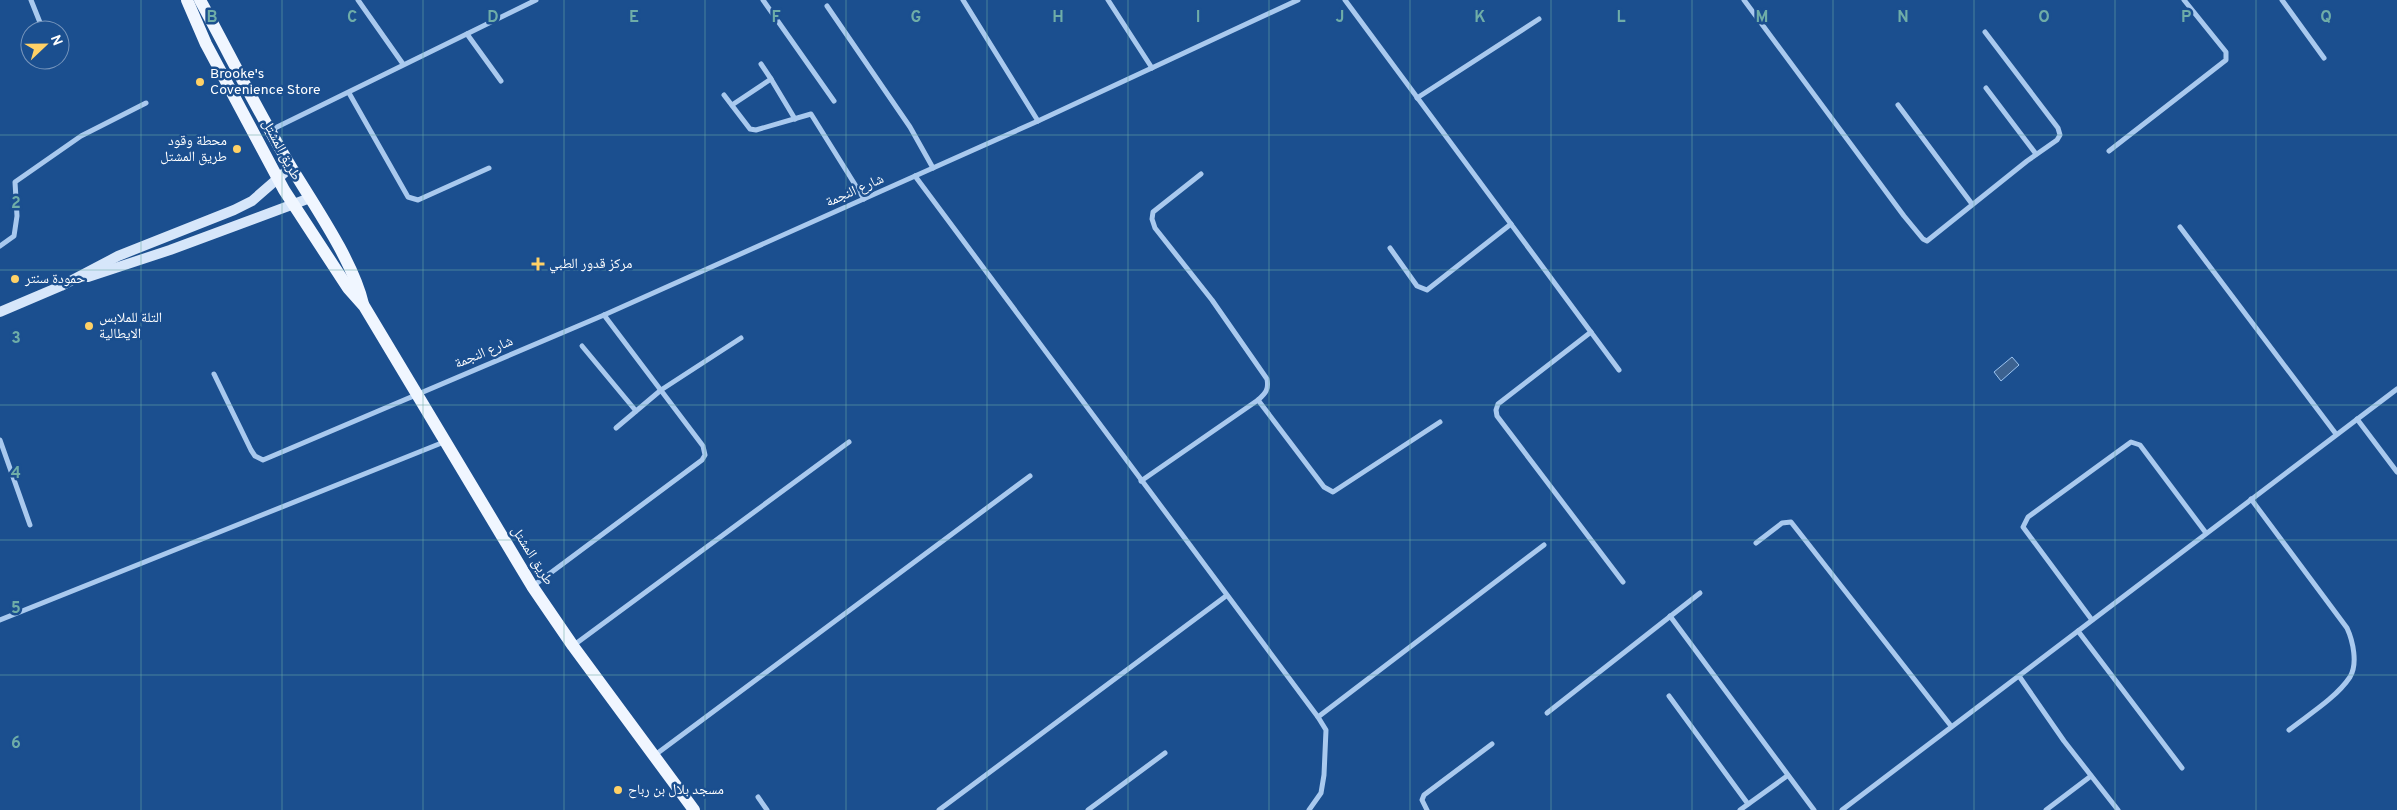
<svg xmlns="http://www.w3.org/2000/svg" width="2397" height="810" font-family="Overpass,'Noto Naskh Arabic',sans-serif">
<rect width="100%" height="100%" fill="#1b4f8f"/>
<!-- water -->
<path fill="#3c6290" stroke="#9cc4f0" d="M2012,357L2019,365L2001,381L1994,372Z"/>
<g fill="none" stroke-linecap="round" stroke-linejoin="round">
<!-- minor -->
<g stroke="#a9c9ee" stroke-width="5">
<path d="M31,0L43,30"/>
<path d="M358,0L403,64"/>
<path d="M763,0L834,101"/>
<path d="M963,0L1038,121"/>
<path d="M1108,0L1152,68"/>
<path d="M1345,0L1619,370"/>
<path d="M1744,0L1904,216L1923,239L1927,241L2027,161L2057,140L2060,135L2058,128L1985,32"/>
<path d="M2282,0L2324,58"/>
<path d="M827,6L910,127L933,168"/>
<path d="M467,34L501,81"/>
<path d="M771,79L795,119"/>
<path d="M1986,88L2036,154"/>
<path d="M349,93L408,197L418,200L489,168"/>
<path d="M724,95L750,129L756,130L811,114L864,199"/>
<path d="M1417,98L1539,19"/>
<path d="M732,105L771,79L761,64"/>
<path d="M1898,105L1972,204"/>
<path d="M271,130L536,0"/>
<path d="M2109,151L2226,60V52L2184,0"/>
<path d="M915,176L1318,717L1326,730L1324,775L1321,793L1309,810"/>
<path d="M2180,227L2336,434"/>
<path d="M0,246L14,236L17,216L15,182L81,136L146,103"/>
<path d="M1390,248L1417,286L1427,290L1511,224"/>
<path d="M1591,332L1498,404L1496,410L1497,416L1623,582"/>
<path d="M582,346L636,411"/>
<path d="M214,374L251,450L255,456L263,460L604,315L1038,121L1298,0"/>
<path d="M1258,400L1324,487L1333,492L1440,422"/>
<path d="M2357,419L2397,472"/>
<path d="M616,428L661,390L741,338"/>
<path d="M0,440L30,525"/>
<path d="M1141,481L1258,400C1266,393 1269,389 1267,379L1212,300L1155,228L1152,219L1153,212L1201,174"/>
<path d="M2251,499L2347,628C2353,641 2358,664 2350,677C2336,698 2308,715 2289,730"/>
<path d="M1756,543L1782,523L1791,522L1951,726"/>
<path d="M533,586L702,460L705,455L703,446L604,315"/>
<path d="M1670,616L1814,810"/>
<path d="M0,620L444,442"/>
<path d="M2092,620L2023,527L2028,517L2131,442L2140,445L2206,533"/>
<path d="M2078,631L2182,768"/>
<path d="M574,645L849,442"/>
<path d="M2019,676L2064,741L2118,810"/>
<path d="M1669,696L1748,804"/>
<path d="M1547,713L1700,593"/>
<path d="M1318,717L1544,545"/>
<path d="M655,755L1030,476"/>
<path d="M758,797L767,810"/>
<path d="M939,810L1226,596"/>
<path d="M1088,810L1165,753"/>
<path d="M1427,810L1422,800L1424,795L1492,744"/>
<path d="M1740,810L1787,776"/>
<path d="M1842,810L2397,389"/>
<path d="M2046,810L2091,776"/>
</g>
<!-- secondary -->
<g stroke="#d6e6fa" stroke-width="10">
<path d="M88,277L170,250L310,198"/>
<path d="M0,312L61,286L118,256L234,210L252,201L291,167"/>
</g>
<!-- primary -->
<g stroke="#f0f6ff" stroke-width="12">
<path d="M187,0L206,44L284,190L348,288L364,306L532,586L573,646L694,810"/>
<path d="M200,0C230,55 258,112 291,167C314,205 353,261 363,304"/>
</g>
</g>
<!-- grid -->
<path fill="none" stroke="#6fada8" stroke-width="1" stroke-opacity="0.55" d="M141,0V810M282,0V810M423,0V810M564,0V810M705,0V810M846,0V810M987,0V810M1128,0V810M1269,0V810M1410,0V810M1551,0V810M1692,0V810M1833,0V810M1974,0V810M2115,0V810M2256,0V810M0,135H2397M0,270H2397M0,405H2397M0,540H2397M0,675H2397"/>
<!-- markers -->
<g fill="#ffd166" stroke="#1b4f8f" stroke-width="2">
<circle cx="200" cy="82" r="5"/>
<circle cx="237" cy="149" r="5"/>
<path d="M535.5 256.5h5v5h5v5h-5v5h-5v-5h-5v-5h5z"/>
<circle cx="15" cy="279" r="5"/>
<circle cx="89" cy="326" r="5"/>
<circle cx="618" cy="790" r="5"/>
</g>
<g text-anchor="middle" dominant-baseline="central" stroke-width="5" stroke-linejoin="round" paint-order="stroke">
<!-- poi labels -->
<g font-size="14" fill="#fff" stroke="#1b4f8f" text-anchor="start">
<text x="210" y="74">Brooke's<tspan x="210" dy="16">Covenience Store</tspan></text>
<text x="227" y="141" text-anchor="end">محطة وقود<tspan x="227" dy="16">طريق المشتل</tspan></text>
<text x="549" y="264">مركز قدور الطبي</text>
<text x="25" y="279">حمودة سنتر</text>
<text x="99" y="318">التلة للملابس<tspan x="99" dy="16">الايطالية</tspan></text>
<text x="628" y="790">مسجد بلال بن رباح</text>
</g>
<!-- street labels -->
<g font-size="14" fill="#fff" stroke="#1b4f8f">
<text transform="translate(281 150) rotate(62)">طريق المشتل</text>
<text transform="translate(855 191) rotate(-24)">شارع النجمة</text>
<text transform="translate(484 353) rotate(-23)">شارع النجمة</text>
<text transform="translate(532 556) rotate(58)">طريق المشتل</text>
</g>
</g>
<g font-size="16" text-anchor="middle" font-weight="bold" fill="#6fada8" stroke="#1b4f8f" stroke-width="5" stroke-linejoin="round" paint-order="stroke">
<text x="212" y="22">B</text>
<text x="352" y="22">C</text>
<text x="493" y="22">D</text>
<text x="634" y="22">E</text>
<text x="776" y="22">F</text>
<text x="916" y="22">G</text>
<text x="1058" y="22">H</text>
<text x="1198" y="22">I</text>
<text x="1340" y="22">J</text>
<text x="1480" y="22">K</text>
<text x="1621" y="22">L</text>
<text x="1762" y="22">M</text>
<text x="1903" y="22">N</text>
<text x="2044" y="22">O</text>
<text x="2186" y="22">P</text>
<text x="2326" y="22">Q</text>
<text x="16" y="208">2</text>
<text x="16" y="343">3</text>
<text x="16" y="478">4</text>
<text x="16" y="613">5</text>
<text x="16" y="748">6</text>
</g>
<!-- north arrow -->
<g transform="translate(45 45) rotate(68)"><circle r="24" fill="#1b4f8f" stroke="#7695bc"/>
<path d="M0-4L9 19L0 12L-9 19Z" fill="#ffd166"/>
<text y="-8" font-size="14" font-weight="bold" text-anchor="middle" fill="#ffffff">N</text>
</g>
</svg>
